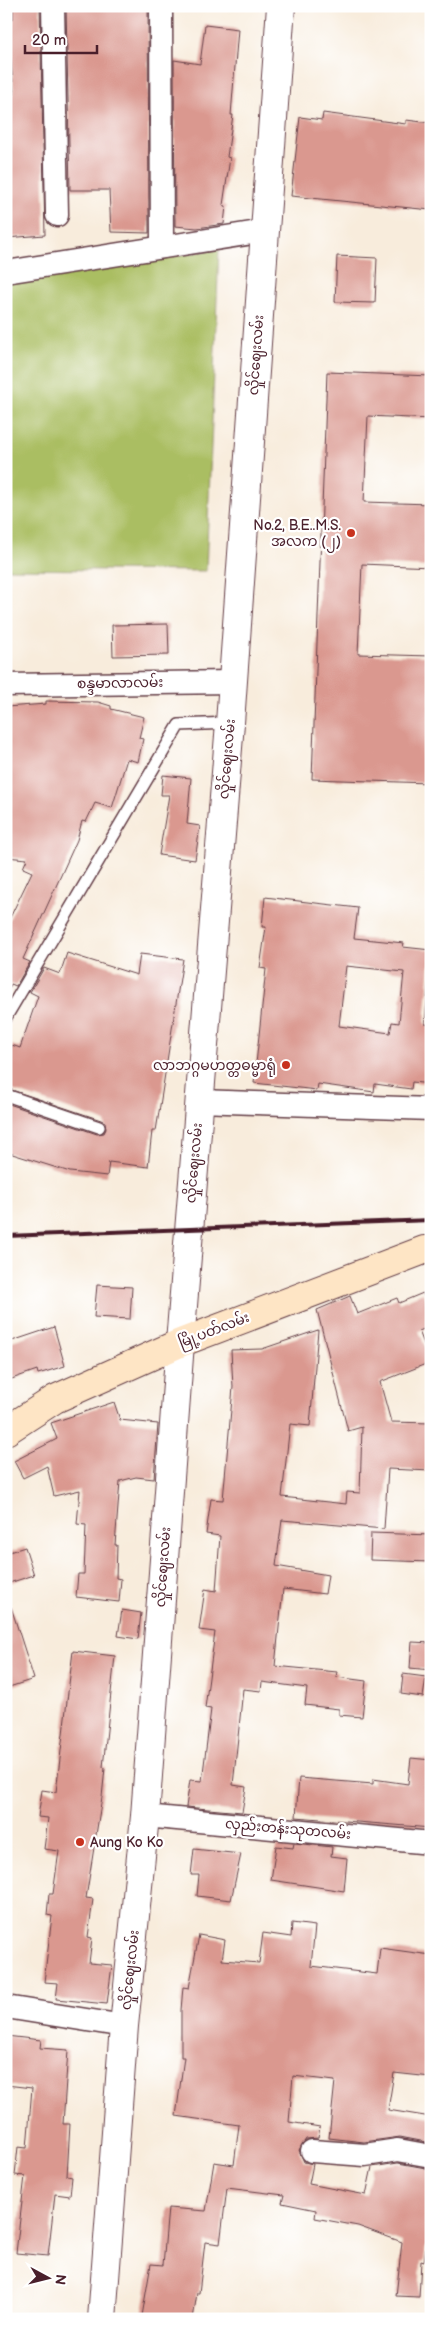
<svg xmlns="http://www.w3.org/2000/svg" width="437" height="2325" font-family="'Balsamiq Sans','Noto Sans Myanmar',sans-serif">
<rect width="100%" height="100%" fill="#fff"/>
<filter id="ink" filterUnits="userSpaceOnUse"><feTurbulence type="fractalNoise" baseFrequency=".02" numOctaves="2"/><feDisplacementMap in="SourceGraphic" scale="10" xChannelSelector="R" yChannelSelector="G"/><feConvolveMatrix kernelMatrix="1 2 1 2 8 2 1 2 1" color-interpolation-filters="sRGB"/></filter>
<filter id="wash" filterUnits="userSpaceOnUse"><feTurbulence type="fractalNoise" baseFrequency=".0096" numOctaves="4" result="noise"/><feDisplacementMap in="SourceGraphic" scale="20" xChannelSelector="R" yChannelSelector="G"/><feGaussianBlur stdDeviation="1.12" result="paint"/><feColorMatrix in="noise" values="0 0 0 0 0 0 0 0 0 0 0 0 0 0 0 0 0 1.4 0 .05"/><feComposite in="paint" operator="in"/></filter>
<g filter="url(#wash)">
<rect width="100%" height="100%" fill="#f8ecdc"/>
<!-- green -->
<path fill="#aabe62" stroke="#7a6e46" d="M219,249L206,571L6,569V282Z"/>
<g id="blocks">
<!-- building -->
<g fill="#da988f" fill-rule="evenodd">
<path d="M13,6H40L45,235L6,238V178H10L6,94H14L10,52L6,41V19H13Z"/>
<path d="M66,6H148L149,233L111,232L109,190H70Z"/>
<path d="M205,25L238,29L231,115H233L227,157L230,158L223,205L226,206L224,224L197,228L175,226L174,60L200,64Z"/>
<path d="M323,113L406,124V120L431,123V210L291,196L300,117L322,120Z"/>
<path d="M337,256L377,258L375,303L335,302Z"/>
<path d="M327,372L431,376V419L368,416L364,502L431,504V567L362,564L358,654L431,656L429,783L312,779Z"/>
<path d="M168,624L169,655L113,656L112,625Z"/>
<path d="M46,701L98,702L111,706V709L144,717L139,738L143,739L138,762L127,759L112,808L95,803L86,822L82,821L77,840L23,959L30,962L16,986L11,984L6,995V926L32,872L23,868L27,859L6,857V707L46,704Z"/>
<path d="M163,775L191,778L187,824L200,826L195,860L159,855L169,795H161Z"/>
<path d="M265,897L358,908L354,938L404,943L403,947L431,950L425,1024L431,1025V1084L412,1082L411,1089L375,1084L374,1092L318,1084L317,1090L254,1083L266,969L260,968L266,927H262ZM346,966L404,972L399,1023L392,1022L390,1033L339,1026Z"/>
<path d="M67,953L137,975L140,954L183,959L156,1131H152L148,1167L109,1162L107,1176L70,1172L6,1152V1103L97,1134L104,1133L106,1129L105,1122L101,1120L6,1088V1060L12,1045L20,1048L38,996L30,992L44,968L60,974Z"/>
<path d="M97,1285L132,1287L130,1319L94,1317Z"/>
<path d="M423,1293L431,1314V1326L419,1331L431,1362L380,1382L391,1422L431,1423V1471L388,1469L384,1529L282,1520L276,1566L328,1575L325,1594L283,1589L275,1666L337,1672L336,1677L366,1681L362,1717L339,1715V1709L305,1705L307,1688L262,1682L261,1691L243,1689L233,1785L246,1787L242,1812L186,1807L190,1780L202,1781L211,1709L205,1708L215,1632L199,1630L205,1589L216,1591L220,1536L206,1534L211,1499L223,1500L233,1387L231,1350L262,1349L318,1330L310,1426L290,1424L282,1497L346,1504L347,1492L360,1493L362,1427L348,1431L317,1310L350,1296L357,1314L397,1298L399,1303Z"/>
<path d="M54,1327L65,1366L38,1374L37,1370L6,1381V1343Z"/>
<path d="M114,1402L120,1420L158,1424L154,1479L136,1477L120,1481L115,1545H117L116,1578L121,1579L119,1602L76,1597L78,1574H84L86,1525L77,1524L80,1490L54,1496L47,1466L23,1478L14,1461L57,1439L51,1423Z"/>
<path d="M371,1533L431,1535V1562L370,1560Z"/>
<path d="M25,1547L34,1575L6,1584V1553Z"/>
<path d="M6,1607H11L34,1679L6,1688Z"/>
<path d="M122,1610L141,1613L138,1639L118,1636Z"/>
<path d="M412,1642L431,1643V1670L410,1668Z"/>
<path d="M73,1651L115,1656L103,1767L105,1768L102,1797L86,1898L93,1899L88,1937L92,1938L89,1963L112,1965L107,2004L56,1999L58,1983L44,1982L52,1916L47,1915L49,1894H53L59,1851L44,1849L48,1818L38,1817L42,1790L56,1792Z"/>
<path d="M403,1674L426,1677L423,1697L401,1694Z"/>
<path d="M411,1758L431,1760V1828L296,1817L299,1778L373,1784V1779L408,1784Z"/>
<path d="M294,1843L332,1847L331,1856L347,1858L344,1891L271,1880L276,1846L293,1848Z"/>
<path d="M194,1849L241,1854L231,1900L197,1896L199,1875H191Z"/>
<path d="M292,1923L315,1926L311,1966L377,1974L380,1948L431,1955V2077L394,2073L388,2110L431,2117V2143L400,2137L364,2142L329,2138L335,2081L293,2076L289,2122L320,2127L318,2138L306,2139L299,2150L304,2162L313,2164L309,2184L366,2195L372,2167L398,2163L431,2169V2247L426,2246L424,2262L421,2261L419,2297L396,2296L402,2242L358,2226L315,2218L316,2210L282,2203L284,2195L227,2188L220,2244L205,2242L199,2293H197L193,2319L142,2316L151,2264L163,2265L168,2208L206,2211L214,2162L234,2165L239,2125L176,2116L184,2057H181V2010L183,1987L189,1988L199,1935L225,1940L222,1960L259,1963L263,1933L291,1937Z"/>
<path d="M6,2036L41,2040L40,2048L68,2050L63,2124H70L67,2176L72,2177L70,2196L55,2194L48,2256L16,2253L25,2176L15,2175L18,2147L27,2148L32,2088L6,2085Z"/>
</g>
</g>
</g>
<g filter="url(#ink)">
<use href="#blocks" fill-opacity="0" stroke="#643e46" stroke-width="1"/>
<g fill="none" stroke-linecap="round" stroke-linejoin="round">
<defs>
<g id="service">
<path d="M6,1017L179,725L230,723"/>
<path d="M6,1095L99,1127"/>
</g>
<g id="minor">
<path d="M53,6L57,215"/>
<path d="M161,6L162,247"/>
<path d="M6,272L265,231"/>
<path d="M6,685L233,682"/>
<path d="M199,1101L431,1109"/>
<path d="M145,1816L431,1843"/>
<path d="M6,2007L124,2026"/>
<path d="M312,2151L365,2155L398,2150L431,2156"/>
</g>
<path id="tertiary" d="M102,2319L124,2026L145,1816L180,1343L230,723L281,6"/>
<path id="secondary" d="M6,1431L55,1399L180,1343L424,1250H431"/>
</defs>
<!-- service casing -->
<use href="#service" stroke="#643e46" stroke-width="14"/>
<!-- minor casing -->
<use href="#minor" stroke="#643e46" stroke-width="25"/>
<!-- tertiary casing -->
<use href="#tertiary" stroke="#643e46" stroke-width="30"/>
<!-- secondary casing -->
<use href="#secondary" stroke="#643e46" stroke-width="30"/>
<!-- service -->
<use href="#service" stroke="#fff" stroke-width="11"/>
<!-- minor -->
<use href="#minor" stroke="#fff" stroke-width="22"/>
<!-- tertiary -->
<use href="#tertiary" stroke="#fff" stroke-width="28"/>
<!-- secondary -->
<use href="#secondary" stroke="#fee5c5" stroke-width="28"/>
<!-- rail -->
<path stroke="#4a1f2b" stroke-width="4" d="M6,1236L431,1220"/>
</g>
</g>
<!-- markers -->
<g fill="#c8321e" stroke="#fff" stroke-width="2">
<circle cx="351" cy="533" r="5"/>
<circle cx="286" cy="1065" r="5"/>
<circle cx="80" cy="1842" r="5"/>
</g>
<g text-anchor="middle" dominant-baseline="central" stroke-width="4.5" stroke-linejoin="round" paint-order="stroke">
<!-- street labels -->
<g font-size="14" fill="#4a1f2b" stroke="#fff">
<text transform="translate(256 355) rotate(-86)">လှိုင်ဈေးလမ်း</text>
<text transform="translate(120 683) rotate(-1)">စန္ဒမာလာလမ်း</text>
<text transform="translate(227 759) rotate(-85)">လှိုင်ဈေးလမ်း</text>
<text transform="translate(194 1163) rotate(-85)">လှိုင်ဈေးလမ်း</text>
<text transform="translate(214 1330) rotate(-21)">မြို့ပတ်လမ်း</text>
<text transform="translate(163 1567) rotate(-86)">လှိုင်ဈေးလမ်း</text>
<text transform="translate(288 1829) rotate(5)">လှည်းတန်းသုတလမ်း</text>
<text transform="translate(130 1970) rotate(-84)">လှိုင်ဈေးလမ်း</text>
</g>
<!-- poi labels -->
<g font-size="14" fill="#4a1f2b" stroke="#fff" text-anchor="end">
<text x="341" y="525">No.2, B.E..M.S.<tspan x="341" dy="16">အလက (၂)</tspan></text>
<text x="276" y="1065">လာဘဂ္ဂမဟတ္တဓမ္မာရုံ</text>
<text x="90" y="1842" text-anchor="start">Aung Ko Ko</text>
</g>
</g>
<!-- margin -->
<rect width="437" height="2325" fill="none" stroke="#fff" stroke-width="25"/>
<!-- north arrow -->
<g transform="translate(48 2278) rotate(97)" stroke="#ffffff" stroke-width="4" paint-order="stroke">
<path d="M0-4L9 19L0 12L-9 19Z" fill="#4a1f2b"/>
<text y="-8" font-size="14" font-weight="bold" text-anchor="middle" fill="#4a1f2b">N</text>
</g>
<!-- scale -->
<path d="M25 45v8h72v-8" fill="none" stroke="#4a1f2b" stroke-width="2.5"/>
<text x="32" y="45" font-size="15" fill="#4a1f2b" stroke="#ffffff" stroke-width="4" paint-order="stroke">20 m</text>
</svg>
